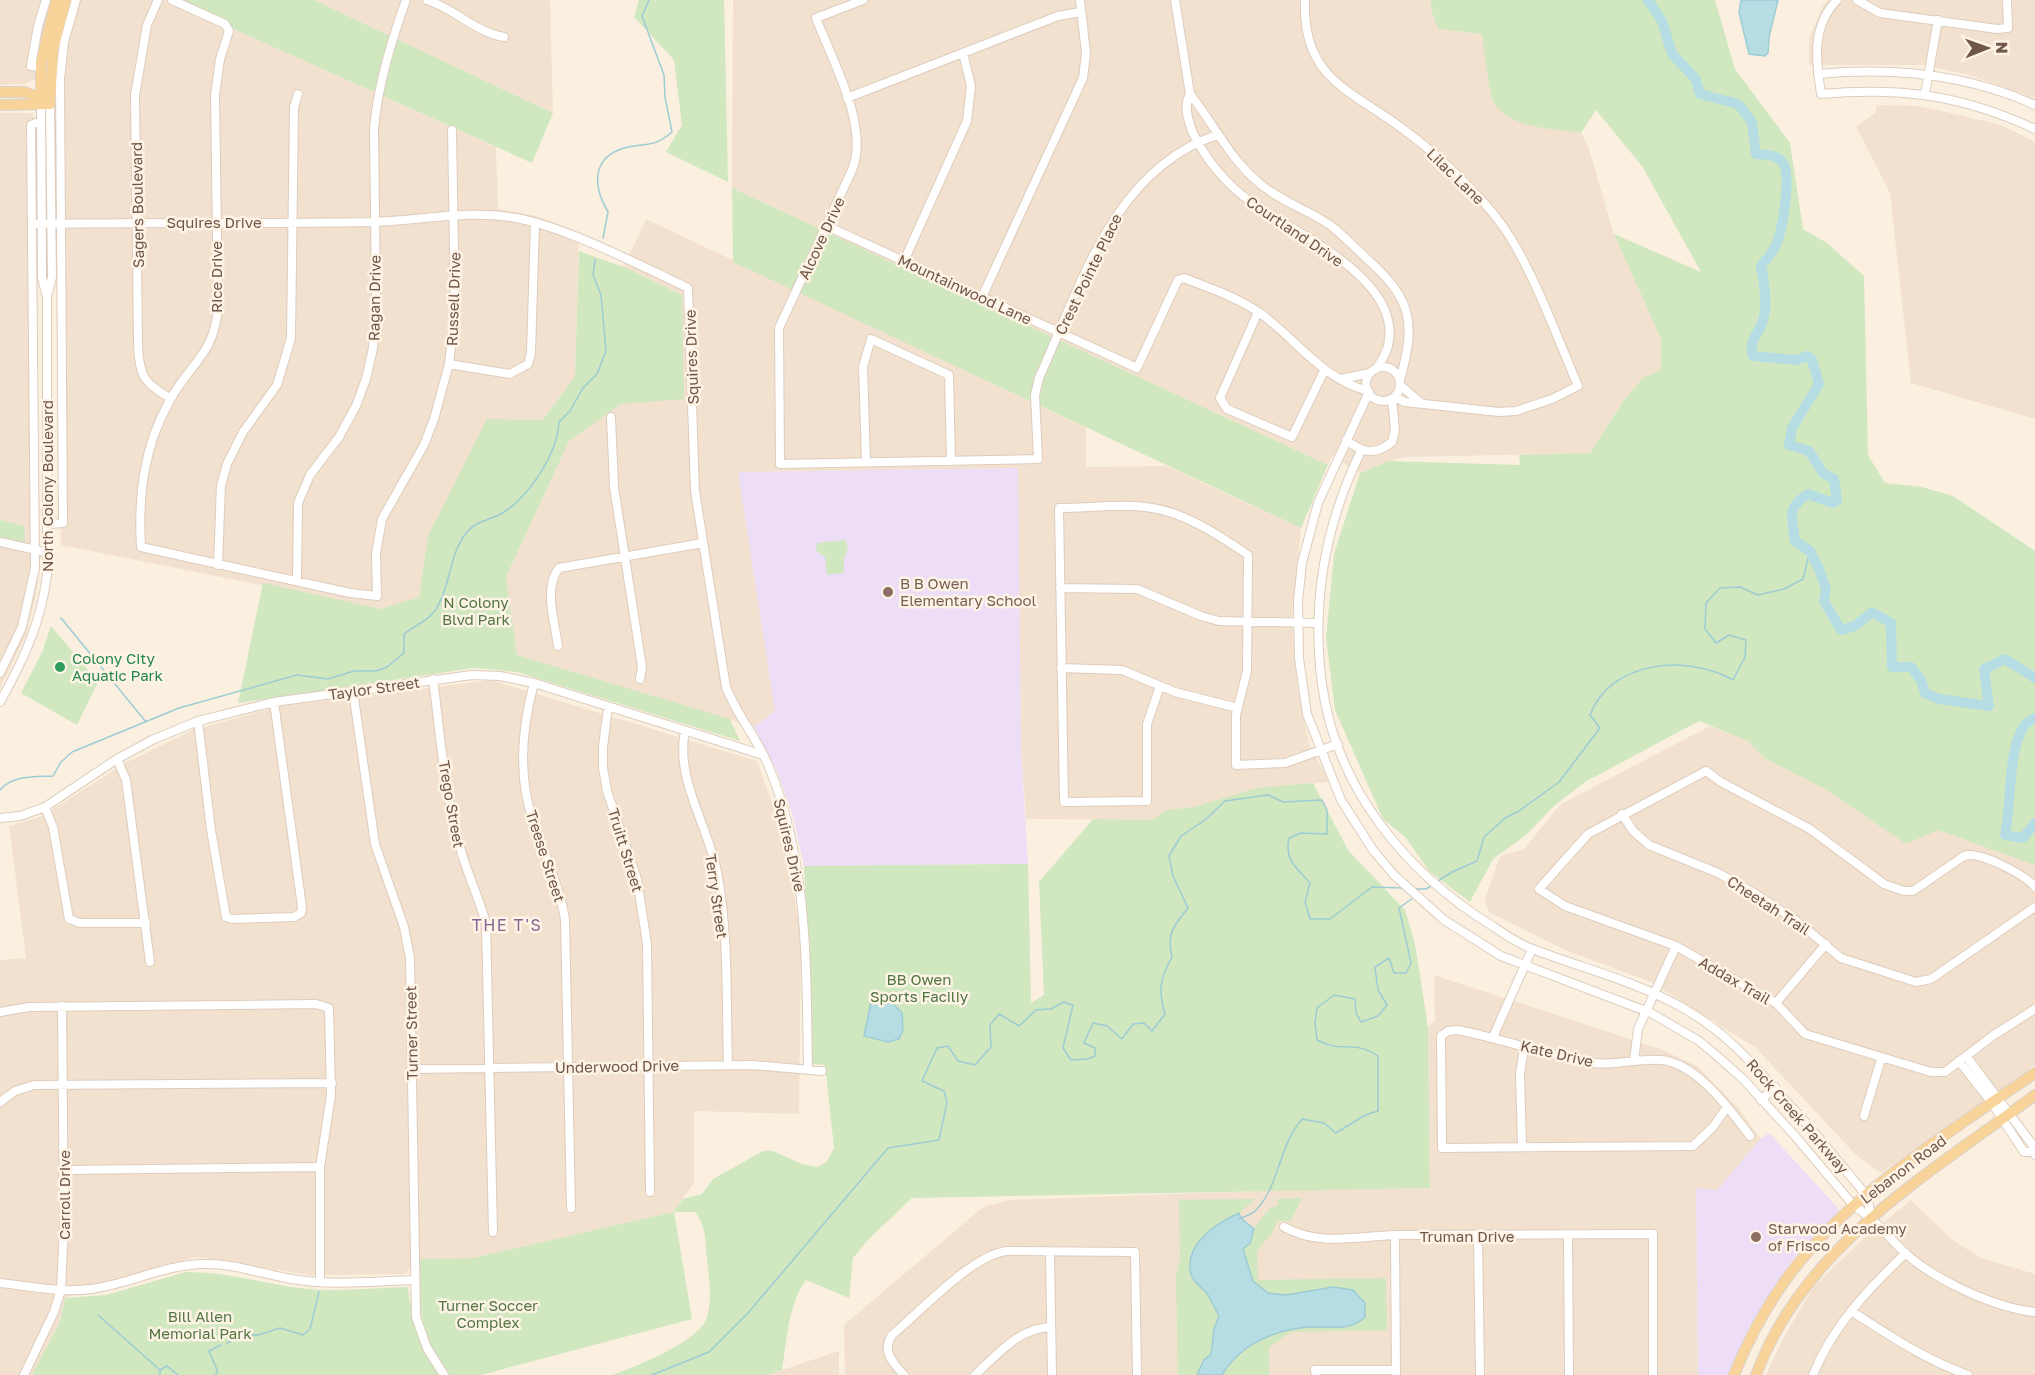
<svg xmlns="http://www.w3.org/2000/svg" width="2035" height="1375" font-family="'Golos Text',sans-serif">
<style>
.residential{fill:#f2e1cf}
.education{fill:#edddf7}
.green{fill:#d0e7c0}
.water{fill:#b6dde3;stroke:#9dccd4;stroke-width:1.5}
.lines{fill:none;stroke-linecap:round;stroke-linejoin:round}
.stream{stroke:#9dccd4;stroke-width:1.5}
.river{stroke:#b6dde3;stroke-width:10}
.minor-casing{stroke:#deccbd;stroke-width:10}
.major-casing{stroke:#dad3d0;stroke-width:12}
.minor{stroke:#fff;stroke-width:8}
.major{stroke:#f8d39a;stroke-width:10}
.education-dot{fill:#8d6e63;stroke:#fef4e6;stroke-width:2}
.leisure-dot{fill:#2e9e5b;stroke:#fef4e6;stroke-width:2}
.labels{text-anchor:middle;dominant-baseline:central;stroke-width:5;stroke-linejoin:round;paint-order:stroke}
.street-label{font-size:15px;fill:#705649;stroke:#fef4e6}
.education-label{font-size:15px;fill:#785e54;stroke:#fef4e6;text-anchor:start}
.park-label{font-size:15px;fill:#527642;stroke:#fef4e6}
.leisure-label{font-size:15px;fill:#27864d;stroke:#fef4e6;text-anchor:start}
.neighbourhood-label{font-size:16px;letter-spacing:1.5px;fill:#836493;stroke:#fef4e6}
</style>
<rect width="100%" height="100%" fill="#fbf0e0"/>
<path class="residential" d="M0 0H50L37 51 35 79 25 84 0 85Z
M70 0H169L496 147 498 209 536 216 579 232 575 376 543 420 428 536 419 597 381 609 61 545 54 54Z
M314 0H550L553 113Z
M733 0H1431V9L1438 29 1482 34 1493 102 1537 127 1581 133 1588 146 1614 234 1661 339V370L1643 378 1623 401 1590 453 1408 457 1389 461 1360 473 1332 456 1328 465 732 188Z
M1828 0H2035V98L1969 75 1925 65H1809V38L1823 6Z
M1877 105 1918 106 1942 111 2001 125 2035 142V419L1911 383 1890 193 1856 126 1875 113Z
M0 113H33L40 561 36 596 26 636 0 688Z
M646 219 1086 428V467L1166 466 1301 528 1292 617 1297 685 1309 743 1329 782 1257 788 1193 807 1167 810 1152 820 1026 819 1021 748 1018 468 738 472 775 711 754 727 517 655 506 577 569 441 621 404 682 295 624 267Z
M491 680 757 761 786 841 801 939 799 1114 694 1111V1183L673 1212 473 1258 419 1259 405 1274 309 1275 196 1257 110 1281 65 1298 60 1322 32 1375H0V960L26 958 9 826 42 816 127 762 193 730 281 706Z
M1710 726 1748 741 1764 758 1825 789 2035 865V1065L1881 1173 1855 1154 1756 1048 1651 982 1565 950 1489 912 1485 900 1500 856 1524 849 1561 804Z
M1434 975 1658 1048 1697 1066 1739 1109 1761 1139 1717 1190 1696 1188 1698 1375H845L844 1325 983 1207 1010 1200 1316 1189 1430 1188 1428 1027 1435 1020Z
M1911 1200 1951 1239 1981 1258 2035 1274V1375H1766L1785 1335 1814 1286 1864 1238Z
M839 1351V1375H767Z"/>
<path class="education" d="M1018 468 1021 748 1028 864 804 866 793 816 777 771 754 727 775 711 738 472Z
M1769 1133 1838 1208 1837 1215 1792 1260 1749 1327 1728 1375H1698L1696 1188 1717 1190 1761 1139Z"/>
<path class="green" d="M169 0H314L553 113 532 163Z
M639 0H724L728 182 666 152 682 125 674 60 634 17Z
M1431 0H1715L1735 69 1790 143 1803 229 1827 243 1864 276 1868 455 1885 483 1922 487 1953 496 2035 551V865L1938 830 1906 844 1825 789 1764 758 1748 741 1699 721 1585 782 1554 806 1526 835 1493 859 1470 902 1430 872 1405 837 1383 819 1335 710 1326 638 1334 554 1360 473 1389 461 1520 465 1519 455 1590 453 1623 401 1643 378 1661 370V339L1614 234 1701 272 1642 166 1596 110 1581 133C1553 129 1512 129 1494 103 1489 95 1484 47 1482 34L1438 29 1431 9Z
M732 188 1328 465 1301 528 733 262Z
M579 251 624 267 682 295 684 399 621 404 569 441 506 577 517 655 730 719 740 741 517 672 474 668 238 703 263 583 381 609 419 597 428 536 487 419 543 420 575 376Z
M0 520 24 526 25 542 0 537Z
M846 540 848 550 844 557V573L827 575 825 557 816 551 817 543Z
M51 626 98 682 77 725 21 693 42 652Z
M1313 783 1348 850 1405 910 1415 944 1428 1027 1430 1188 912 1198 868 1240 853 1258 849 1298 806 1280C788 1304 787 1341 782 1370L767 1375H612C634 1368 698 1341 706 1320 713 1301 709 1279 707 1260 705 1241 707 1227 695 1212H674L692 1319 481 1375H449C418 1335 420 1307 419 1259L473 1258 673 1212 683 1199 702 1194 713 1179 763 1151H773L802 1164 818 1167 827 1161 834 1148 825 1065 811 1064 804 866 1028 864 1031 1003 1044 995 1039 882 1093 819 1152 820 1167 810 1193 807 1257 788Z
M1302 1198 1291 1221H1277L1272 1233 1257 1251 1258 1280 1386 1278 1387 1330 1291 1332 1269 1347V1375H1178L1176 1277 1180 1258 1179 1200 1256 1199 1239 1213 1241 1218 1254 1228 1270 1208 1278 1205 1277 1199Z
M186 1272C223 1272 255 1281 291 1287 329 1293 369 1288 408 1287 412 1320 419 1348 439 1375H32L60 1322 65 1298 106 1295Z"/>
<path class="water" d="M1741 0H1778L1769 37 1768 53 1765 56 1749 54 1739 12Z
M890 1001 902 1013 903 1030 899 1039 888 1042 864 1036 871 1002Z
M1239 1213 1241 1218 1254 1229 1250 1243 1243 1249 1253 1281 1268 1293 1286 1295 1333 1287 1353 1290 1365 1303V1317C1349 1332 1332 1326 1312 1327 1277 1328 1239 1345 1222 1375H1197L1204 1360 1211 1354 1214 1329 1219 1316C1215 1309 1212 1302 1208 1295 1203 1288 1193 1283 1191 1274 1183 1244 1217 1223 1239 1213Z"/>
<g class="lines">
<path class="stream" d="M603 238 608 212C593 187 591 158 624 148 646 142 652 149 672 132L665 97 664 75 642 16 649 0
M61 618 146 722
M0 790C13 775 34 777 53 776L61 762 72 752 179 708 297 675 328 679 354 671H376L387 667 404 653V634C413 627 427 621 434 612 451 589 448 555 467 532 475 522 488 520 499 515 528 499 557 455 559 422L570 411 583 388 597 374 606 351 601 295 593 275 595 260
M1438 881 1452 872 1477 861 1484 837 1505 818 1519 811 1559 782 1600 728 1590 715C1611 660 1687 654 1733 680L1745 657 1746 640 1729 635 1716 643 1705 629 1706 603 1720 588 1740 587 1758 595 1784 589 1803 579 1810 551
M1413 889H1426L1431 886
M1239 1219C1244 1216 1252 1215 1256 1210 1280 1185 1278 1147 1302 1119L1324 1123 1336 1133 1365 1115 1378 1111V1056C1353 1039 1342 1054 1317 1040L1315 1023 1317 1008 1334 995 1355 999 1356 1013 1361 1022 1378 1016 1387 1005 1378 990 1375 967 1389 958 1394 973H1406L1411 963 1399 908 1413 898
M98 1315 160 1370
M227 1343 246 1335H258L280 1328 303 1335 310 1329 319 1292
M160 1375V1370L167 1366 178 1375
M215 1375 218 1372 209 1351 221 1345
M652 1375 709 1352 748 1313 888 1148 939 1140 947 1102 944 1091 922 1081 937 1048 948 1046 958 1061 975 1065 991 1047 990 1025 999 1014 1019 1026 1036 1010 1051 1009 1063 1002 1073 1005 1063 1048 1071 1060 1087 1059 1095 1056V1048L1084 1043 1093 1023 1107 1026 1122 1039 1133 1024 1144 1023 1152 1031 1165 1014C1158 990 1160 978 1172 957 1166 935 1174 925 1188 908L1173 876 1169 856 1181 836 1205 820 1225 801 1268 795 1283 802 1322 800 1327 810V834L1301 833 1289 838C1284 860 1297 868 1310 883L1305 902 1310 919H1330L1372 887 1403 888"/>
<path class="river" d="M1648 0 1662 21 1672 54 1695 78 1700 94 1738 104 1752 122 1756 154C1766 155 1776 154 1783 163 1792 174 1782 234 1775 247 1771 254 1766 260 1761 266 1764 282 1768 305 1763 320 1759 335 1748 339 1753 356L1797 360 1807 356 1812 360 1819 384 1792 428 1789 445 1809 451 1823 473 1834 479 1837 500 1833 503 1808 494C1786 508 1792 517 1795 541L1810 551 1819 569 1826 589 1824 601 1841 630 1855 626 1872 612 1891 623 1892 667H1911L1921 680 1925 693 1939 699 1989 706 1984 669 2005 659 2035 678
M2035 718C2031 720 2026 723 2024 726 2007 753 2012 804 2005 835L2023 838 2035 823"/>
<defs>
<path id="minor" d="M158 0 147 25 135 95 138 343C139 375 143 383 170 398
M172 0 225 24 229 31 220 59 215 95 218 308C214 355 190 363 170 400 144 446 138 494 141 547L350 593 377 596 376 554 382 519 424 445 434 419 449 364 455 313 452 130
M427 0C455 9 475 32 504 37
M863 0 816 18C832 60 870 127 852 170L779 328 780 464 1038 459 1035 395 1039 378C1080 288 1113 169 1217 135
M1175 0 1190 94C1183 106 1188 121 1193 133 1206 160 1227 185 1251 202 1292 232 1398 276 1389 340 1388 351 1382 360 1376 369
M1305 0C1302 79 1351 90 1403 129 1437 154 1477 191 1502 225 1532 267 1557 337 1578 386L1552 399 1516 411 1499 412 1405 402 1394 397
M1837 0C1811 27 1816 61 1821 94 1901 87 1962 95 2035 129
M1857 0 1880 13 1997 29 2008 28 2007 0
M41 67 31 66 38 26 46 0
M1818 74C1893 67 1967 74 2035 105
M1190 94C1214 124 1229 158 1259 183 1280 201 1308 210 1330 225 1342 234 1353 246 1364 256 1411 298 1417 319 1400 380
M1925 94 1938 20
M847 98 1058 16 1081 12
M32 224C145 222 259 224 372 222 421 221 467 209 516 218 569 228 639 265 688 288L695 491 726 687C737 716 758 739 769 767 809 865 806 967 808 1069
M827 226 1137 368 1178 280 1184 278C1209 288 1237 297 1260 313 1297 340 1321 378 1368 391
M904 261 967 121 971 86 963 53
M48 293 52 277 50 104
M982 297 1083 78 1086 53 1080 0
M1258 312 1220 398 1227 409 1292 437 1324 371
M449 364 510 374 528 364 531 353 535 223
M1366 384a17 17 0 1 1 34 0a17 17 0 1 1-34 0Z
M1341 379 1370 373
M1400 385 1420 402
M1369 392 1318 503 1302 563 1298 601 1299 658 1307 714 1341 800 1373 850 1394 875 1444 920 1501 956 1651 1013 1699 1041 1716 1055 1744 1080 1795 1136 1854 1206C1875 1219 1887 1236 1905 1253 1935 1280 1995 1308 2035 1312
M611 417 614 487 642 667 640 679
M1346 440C1363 453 1374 456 1392 442L1395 430 1392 399
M1361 451C1325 525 1311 602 1322 684 1336 789 1407 874 1494 927 1506 935 1517 943 1530 948 1581 968 1633 980 1681 1007 1731 1034 1759 1072 1796 1112 1814 1131 1830 1152 1847 1172 1853 1180 1862 1188 1866 1197 1869 1203 1870 1211 1871 1217
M866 462 863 367 871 339 949 375 951 461
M48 524 63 523 60 79 64 42 76 0
M0 542 49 553
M218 565 221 485 227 464 243 432 277 385 291 338 294 107 298 94
M297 580 298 503 310 475 339 437 356 406 366 379 373 348 376 300 374 129C378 84 391 43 406 0
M1060 588 1137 589 1201 616 1219 621 1317 623
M558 646C555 622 543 588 559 568L703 543
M1061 668 1122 670 1175 692 1238 708
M0 673 22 627 35 568 31 125 41 121
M433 679C440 733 444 788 458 840 465 869 478 895 486 923L493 1232
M534 683C522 727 518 777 533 821 544 854 559 884 565 919L571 1208
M1160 686 1147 724V801L1064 802 1059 508C1089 508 1123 503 1152 508 1186 513 1220 536 1248 555L1247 671 1236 715V765L1285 763 1338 744
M353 691 375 844 404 927 410 958 416 1317 427 1348 444 1375
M0 702C23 661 41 623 47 575V297L42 278 41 104
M608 707 603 747V768L607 791 637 879 647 944 650 1192
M198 721 211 830 226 917 232 919 294 917 301 913 302 907 274 702
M685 731C675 780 708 825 717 872 729 935 726 1001 728 1065
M117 759 126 780 150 962
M45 807 53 827 69 919 80 923H146
M1622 814 1633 831 1649 845 1718 873 1754 893 1798 922 1841 958 1916 982 1931 979 2035 907
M0 818 20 816 45 807 117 759 152 740 198 721 274 702 472 675 500 676 534 683 763 755
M2035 887C2025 875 1979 850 1964 856L1913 891H1904L1884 884 1810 829 1721 782 1706 771 1588 834 1539 889 1565 906 1676 946 1776 1003 1805 1034 1931 1072H1945L1994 1035 2035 1009
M1776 1003 1826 944
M0 1012 29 1007 316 1004 329 1008 331 1095 320 1167V1282
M1493 1037 1532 949
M1966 1056 2032 1144 2035 1155
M1634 1061 1638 1029 1676 946
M1959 1061 1992 1103 2024 1152H2033
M411 1069 752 1065 822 1071
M1761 1100 1775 1087
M0 1102 15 1091 34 1085 332 1083
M1727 1107 1713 1127 1693 1146 1442 1148 1441 1036 1448 1031 1458 1030C1502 1039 1544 1054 1588 1062 1611 1067 1637 1058 1661 1060 1697 1063 1730 1110 1750 1136
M1864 1116 1881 1059
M1522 1146 1520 1074 1524 1047
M64 1170 320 1167
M1284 1227C1321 1247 1355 1236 1396 1235 1482 1234 1568 1234 1653 1234V1375
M1568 1234 1569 1375
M1395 1235 1396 1375
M1478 1236 1480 1375
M1050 1252 1052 1375
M0 1283C30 1286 61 1293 91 1289 129 1284 164 1265 202 1264 234 1263 261 1274 292 1279 332 1286 375 1281 415 1280
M1851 1311C1889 1335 1925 1360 1968 1375
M24 1375 54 1312 61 1290 64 1226 62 1006
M904 1375C893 1363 881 1351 892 1335 920 1312 973 1254 1007 1251L1135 1252 1137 1375
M975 1375C998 1354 1019 1328 1051 1327
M1316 1375 1315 1370H1396
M1813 1375C1832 1327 1869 1288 1906 1253"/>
<path id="major" d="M0 92H25L45 100
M41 104V63L56 0
M50 104 53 49 66 0
M0 105 47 104
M1734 1375C1751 1333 1776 1289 1806 1254 1864 1185 1961 1124 2035 1073
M1756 1375C1804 1245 1929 1174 2035 1095"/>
</defs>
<use href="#minor" class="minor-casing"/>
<use href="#major" class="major-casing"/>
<use href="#minor" class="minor"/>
<use href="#major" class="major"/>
</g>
<g class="education-dot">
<circle cx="888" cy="592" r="6"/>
<circle cx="1756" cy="1237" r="6"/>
</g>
<circle class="leisure-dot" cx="60" cy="667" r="6"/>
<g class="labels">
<g class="street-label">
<text transform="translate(1456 176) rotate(44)">Lilac Lane</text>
<text transform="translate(137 205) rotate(-91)">Sagers Boulevard</text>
<text x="214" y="222">Squires Drive</text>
<text transform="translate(1295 231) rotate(34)">Courtland Drive</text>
<text transform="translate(821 238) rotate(-65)">Alcove Drive</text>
<text transform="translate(1088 274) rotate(-64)">Crest Pointe Place</text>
<text transform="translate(216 277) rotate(-90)">Rice Drive</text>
<text transform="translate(965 289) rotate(25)">Mountainwood Lane</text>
<text transform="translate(374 298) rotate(-89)">Ragan Drive</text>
<text transform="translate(453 299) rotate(-88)">Russell Drive</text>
<text transform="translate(691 357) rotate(-92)">Squires Drive</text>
<text transform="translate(47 486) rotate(-90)">North Colony Boulevard</text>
<text transform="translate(374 688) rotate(-8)">Taylor Street</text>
<text transform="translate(452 804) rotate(80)">Trego Street</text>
<text transform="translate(790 845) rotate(77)">Squires Drive</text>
<text transform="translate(626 850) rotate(73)">Truitt Street</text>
<text transform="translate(546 856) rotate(72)">Treese Street</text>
<text transform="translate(717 896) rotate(82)">Terry Street</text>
<text transform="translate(1769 905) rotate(33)">Cheetah Trail</text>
<text transform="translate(1735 980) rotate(30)">Addax Trail</text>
<text transform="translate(411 1033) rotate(-91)">Turner Street</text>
<text transform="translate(1557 1053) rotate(13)">Kate Drive</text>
<text transform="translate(617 1066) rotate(-1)">Underwood Drive</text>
<text transform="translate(1798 1116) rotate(49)">Rock Creek Parkway</text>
<text transform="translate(1903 1169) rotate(-37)">Lebanon Road</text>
<text transform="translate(64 1195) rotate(-90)">Carroll Drive</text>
<text x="1467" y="1236">Truman Drive</text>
</g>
<g class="education-label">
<text x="900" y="583">B B Owen<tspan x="900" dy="17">Elementary School</tspan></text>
<text x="1768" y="1228">Starwood Academy<tspan x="1768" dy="17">of Frisco</tspan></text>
</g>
<g class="park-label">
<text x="476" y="602">N Colony<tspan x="476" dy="17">Blvd Park</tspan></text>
<text x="919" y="979">BB Owen<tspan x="919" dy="17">Sports Faciliy</tspan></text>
<text x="488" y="1305">Turner Soccer<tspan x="488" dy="17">Complex</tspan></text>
<text x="200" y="1316">Bill Allen<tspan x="200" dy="17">Memorial Park</tspan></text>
</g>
<g class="leisure-label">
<text x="72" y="658">Colony City<tspan x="72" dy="17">Aquatic Park</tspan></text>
</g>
<g class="neighbourhood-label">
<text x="507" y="925">THE T'S</text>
</g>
</g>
<g transform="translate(1987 48) rotate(89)" stroke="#fef4e6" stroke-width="4.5" paint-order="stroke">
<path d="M0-4.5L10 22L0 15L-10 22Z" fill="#705649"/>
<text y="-9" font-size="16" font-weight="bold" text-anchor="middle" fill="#705649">N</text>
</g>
</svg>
